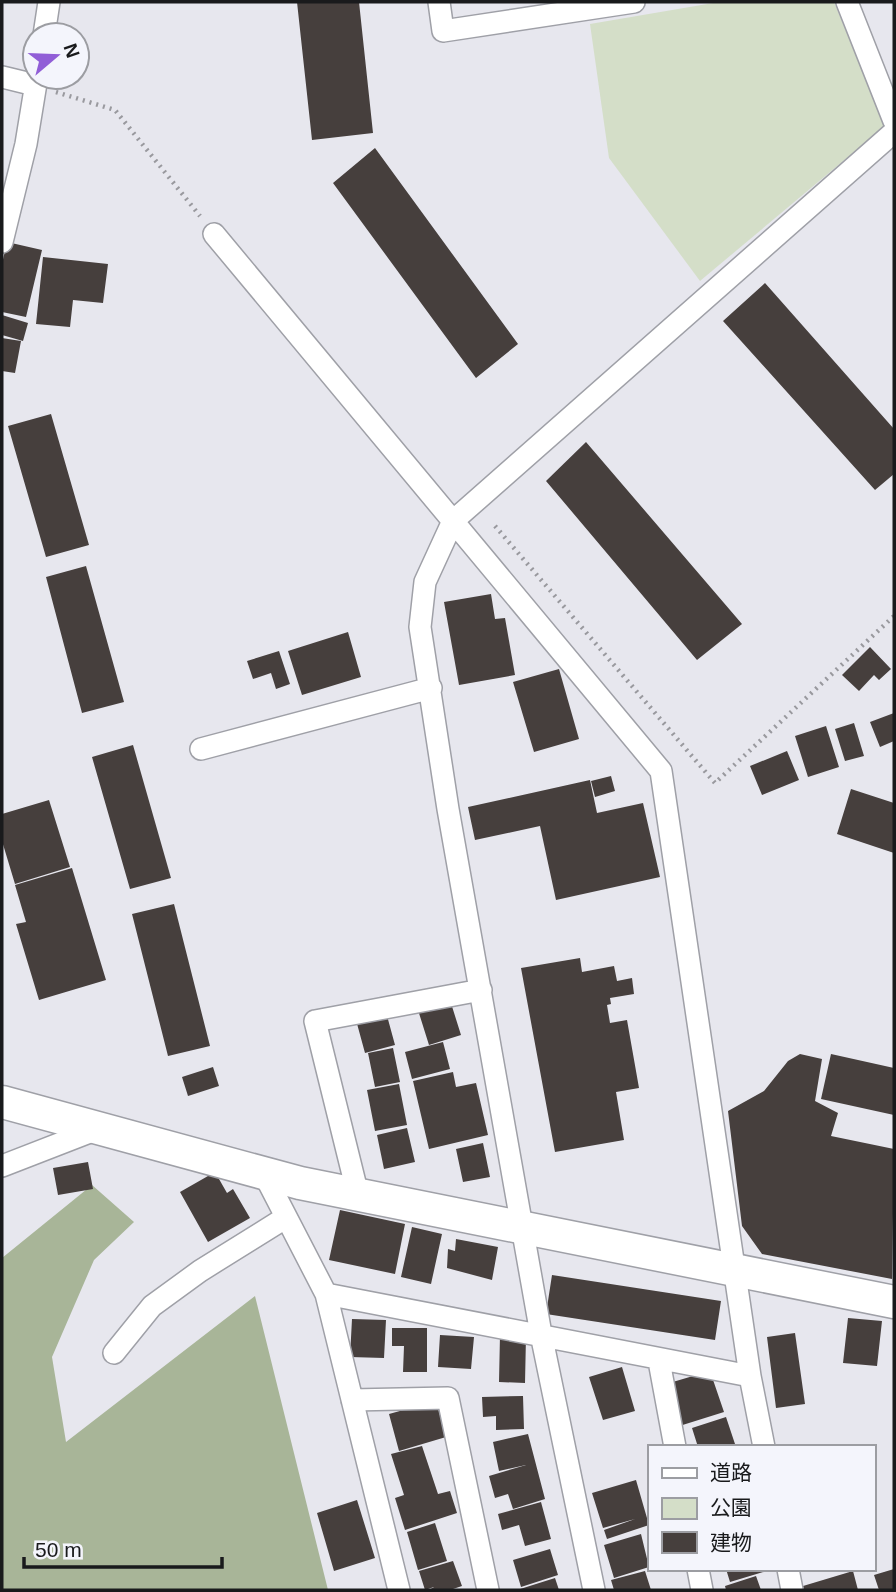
<svg xmlns="http://www.w3.org/2000/svg" width="896" height="1592" font-family="Arial,'Noto Sans JP',sans-serif">
<style>
.green{fill:#d4dec8}
.forest{fill:#a8b598}
.building{fill:#463f3d}
.lines{fill:none;stroke-linecap:round;stroke-linejoin:round}
.street-casing{stroke:#9fa0a7;stroke-width:24}
.secondary-casing{stroke:#9fa0a7;stroke-width:35}
.path{stroke:#99999e;stroke-width:4.5;stroke-dasharray:2 5;stroke-linecap:butt}
.street{stroke:#fff;stroke-width:21}
.secondary{stroke:#fff;stroke-width:32}
</style>
<rect width="100%" height="100%" fill="#e7e7ee"/>
<path class="green" d="M719 2H834L885 126 700 281 609 158 590 24Z"/>
<path class="forest" d="M92 1185 134 1222 94 1260 52 1357 66 1442 255 1296 328 1590H2V1258Z"/>
<path class="building" d="M297 2H359L373 133 312 140Z
M375 148 518 344 476 378 333 183Z
M7 242 42 250 26 317 2 312V264Z
M43 257 108 264 103 303 73 300 70 327 36 324Z
M765 283 894 429V474L875 490 723 321Z
M2 315 28 323 23 341 2 335Z
M2 338 21 341 15 373 2 371Z
M51 414 89 545 46 557 8 426Z
M586 442 742 624 697 660 546 481Z
M86 566 124 702 82 713 46 577Z
M491 594 495 619 505 618 515 675 459 685 444 602Z
M348 632 361 677 302 695 288 651Z
M870 647 891 669 879 680 874 675 859 691 842 675Z
M279 651 290 684 276 689 271 673 253 679 247 661Z
M559 669 579 739 534 752 513 682Z
M894 713V741L880 747 870 722Z
M854 723 864 756 845 761 835 729Z
M826 726 839 767 808 777 795 736Z
M133 745 171 878 130 889 92 757Z
M787 751 799 780 762 795 750 766Z
M611 776 615 791 595 797 591 781Z
M590 780 597 813 643 803 660 877 556 900 540 826 475 840 468 807Z
M851 789 894 803V853L837 834Z
M49 800 70 867 15 884 2 841V814Z
M72 868 106 980 39 1000 16 924 26 922 15 885Z
M174 904 210 1046 168 1056 132 914Z
M580 958 582 972 614 966 617 981 632 978 634 994 610 998 611 1004 607 1005 610 1023 627 1020 639 1088 616 1092 624 1140 555 1152 521 968Z
M450 1000 461 1035 429 1045 418 1010Z
M386 1012 395 1045 365 1053 356 1020Z
M443 1042 450 1069 412 1079 405 1052Z
M393 1048 400 1082 375 1087 368 1053Z
M800 1054 822 1059 815 1101 838 1113 831 1136 894 1149 892 1279 762 1254 742 1226 728 1111 764 1091 788 1061Z
M831 1054 894 1068V1115L821 1099Z
M213 1067 219 1086 188 1096 182 1077Z
M453 1072 456 1087 476 1083 488 1135 429 1149 413 1081Z
M399 1084 407 1125 375 1131 367 1090Z
M407 1128 415 1162 384 1169 377 1135Z
M483 1143 490 1177 463 1182 456 1149Z
M88 1162 93 1189 58 1195 53 1168Z
M215 1172 227 1193 233 1189 250 1218 208 1242 180 1192Z
M340 1210 405 1224 395 1274 329 1260Z
M412 1227 442 1234 431 1284 401 1277Z
M456 1239 498 1247 492 1280 447 1268 448 1249 455 1251Z
M552 1275 721 1301 715 1340 546 1314Z
M848 1318 882 1321 877 1366 843 1363Z
M352 1319 386 1320 384 1358 350 1357Z
M392 1328H427V1372H403L404 1346H392Z
M795 1333 805 1404 776 1408 767 1337Z
M440 1335 474 1337 471 1369 438 1367Z
M500 1335 526 1336 525 1383 499 1382Z
M622 1367 635 1411 603 1420 589 1377Z
M710 1371 724 1412 673 1428 666 1384Z
M523 1396 524 1429 496 1430V1416L483 1417 482 1397Z
M436 1401 446 1437 399 1451 389 1414Z
M726 1417 736 1447H698L692 1428Z
M528 1434 545 1499 513 1509 508 1494 495 1498 489 1476 526 1465 499 1471 493 1442Z
M422 1446 438 1494 450 1491 457 1513 405 1530 395 1498 404 1495 391 1454Z
M636 1480 649 1525 607 1539 604 1530 635 1519 603 1528 592 1493Z
M357 1500 375 1558 334 1571 317 1513Z
M541 1502 551 1539 525 1546 519 1525 502 1530 498 1514Z
M435 1523 447 1561 418 1570 407 1532Z
M641 1534 649 1567 614 1578 604 1545Z
M550 1549 558 1575 521 1587 513 1560Z
M453 1561 462 1586 450 1590H429L434 1587 425 1590 419 1571Z
M726 1569H770V1570L730 1582Z
M894 1569V1590H879L874 1575Z
M645 1571 651 1590H614L611 1580Z
M853 1571 858 1590H804L803 1586Z
M756 1576 761 1590H726L725 1586Z
M555 1578 559 1590H517Z"/>
<g class="lines">
<defs>
<path id="street" d="M439 2 443 31 634 2
M847 2 894 121
M44 35 49 2
M2 77 35 85
M214 234 661 771 750 1376 326 1294
M2 242 26 144 37 77
M201 749 431 688
M2 1166 100 1128
M264 1174 326 1294 399 1590
M358 1195 315 1021 481 990
M114 1353 152 1306 200 1271 285 1218
M659 1361 675 1447
M750 1376 764 1447
M352 1400 448 1398 488 1590
M698 1569 702 1590
M788 1569 792 1590
M594 1590 541 1334 448 809 420 627 425 582 453 521 894 132"/>
<path id="secondary" d="M2 1102 300 1183 894 1302"/>
</defs>
<use href="#street" class="street-casing"/>
<use href="#secondary" class="secondary-casing"/>
<path class="path" d="M56 92 115 110 200 216
M495 526 715 783 894 616"/>
<use href="#street" class="street"/>
<use href="#secondary" class="secondary"/>
</g>
<rect width="896" height="1592" fill="none" stroke="#191a1c" stroke-width="7"/>
<rect x="648" y="1445" width="228" height="126" fill="#f4f5fc" stroke="#9c9da2" stroke-width="2"/>
<rect x="662" y="1468" width="35" height="10" fill="#ffffff" stroke="#9c9da2" stroke-width="2"/>
<text x="710" y="1480" font-size="21" fill="#191a1c">道路</text>
<rect x="662" y="1498" width="35" height="21" fill="#d4dec8" stroke="#9c9da2" stroke-width="2"/>
<text x="710" y="1515" font-size="21" fill="#191a1c">公園</text>
<rect x="662" y="1532" width="35" height="21" fill="#463f3d" stroke="#9c9da2" stroke-width="2"/>
<text x="710" y="1550" font-size="21" fill="#191a1c">建物</text>
<g transform="translate(56 56) rotate(71)"><circle r="33" fill="#f4f5fc" stroke="#9c9da2" stroke-width="2"/>
<path d="M0-5L12 26L0 18L-12 26Z" fill="#915ed7"/>
<text y="-10" font-size="19" font-weight="bold" text-anchor="middle" fill="#191a1c">N</text>
</g>
<path d="M24 1557v10h198v-10" fill="none" stroke="#191a1c" stroke-width="3.5"/>
<text x="35" y="1557" font-size="21" fill="#191a1c" stroke="#f4f5fc" stroke-width="5" paint-order="stroke">50 m</text>
</svg>
